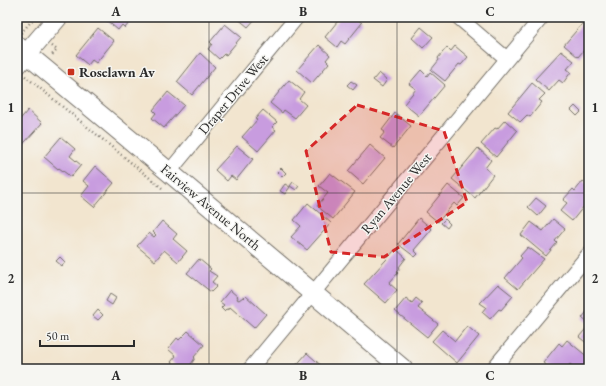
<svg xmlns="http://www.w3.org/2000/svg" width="606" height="386" font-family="'EB Garamond',serif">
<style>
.building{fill:#c89cdf}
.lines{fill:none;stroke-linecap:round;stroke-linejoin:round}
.street-casing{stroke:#716c64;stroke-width:16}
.secondary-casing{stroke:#716c64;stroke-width:21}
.path{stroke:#716c64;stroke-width:2.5;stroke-dasharray:1 3;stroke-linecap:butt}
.street{stroke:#fff;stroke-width:14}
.secondary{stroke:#fff;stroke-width:19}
.marked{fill:#d62828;fill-opacity:0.2;stroke:#d62828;stroke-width:3;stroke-dasharray:8 5;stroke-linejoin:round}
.grid{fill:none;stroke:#2b2b2b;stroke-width:1;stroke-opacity:0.55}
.poi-dot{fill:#c8321e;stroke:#f6f6f2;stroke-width:1.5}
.labels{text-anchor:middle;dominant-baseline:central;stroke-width:3;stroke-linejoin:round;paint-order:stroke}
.poi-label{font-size:14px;font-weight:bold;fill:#2b2b2b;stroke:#f6f6f2;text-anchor:start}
.street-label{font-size:14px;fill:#2b2b2b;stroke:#f6f6f2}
.neatline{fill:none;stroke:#2b2b2b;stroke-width:1.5}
.grid-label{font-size:13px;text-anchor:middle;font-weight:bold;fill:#2b2b2b}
</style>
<rect width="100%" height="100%" fill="#f6f6f2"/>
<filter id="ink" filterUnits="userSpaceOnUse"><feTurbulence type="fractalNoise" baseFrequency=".025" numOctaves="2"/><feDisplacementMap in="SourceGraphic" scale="8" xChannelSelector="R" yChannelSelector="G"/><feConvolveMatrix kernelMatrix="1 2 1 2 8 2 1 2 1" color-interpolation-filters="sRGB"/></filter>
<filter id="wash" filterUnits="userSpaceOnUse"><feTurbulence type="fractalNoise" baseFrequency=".012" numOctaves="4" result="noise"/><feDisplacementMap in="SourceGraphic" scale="16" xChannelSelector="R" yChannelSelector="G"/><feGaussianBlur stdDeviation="0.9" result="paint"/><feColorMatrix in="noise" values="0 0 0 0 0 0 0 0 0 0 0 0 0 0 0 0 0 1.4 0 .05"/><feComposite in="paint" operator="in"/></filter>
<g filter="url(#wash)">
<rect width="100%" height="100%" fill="#f2e5cf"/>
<g id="blocks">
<path class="building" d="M107 17H134L125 28 122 25 118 30 105 19Z
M236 17H257L248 27Z
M341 17H355L362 23 345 44 341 41 337 47 325 37Z
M588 17H589V44L578 57 564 45Z
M225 24 241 37 226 55 224 54 219 59 208 49 212 44 210 42Z
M421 27 433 37 423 48 412 38Z
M98 28 114 41 96 63 92 60 88 65 76 55Z
M319 45 330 55 326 60 329 63 312 83 297 70Z
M455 46 468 57 461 65 459 64 445 81 431 70 439 60 438 58 447 47 451 51Z
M561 51 574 61 567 69 571 72 563 83 559 80 549 91 535 79Z
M200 53 215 67 192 95 177 82Z
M421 70 427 76 430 72 445 85 419 116 404 104 416 89 409 84Z
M379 73 387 80 382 87 373 80Z
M289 80 304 92 299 99 306 105 295 118 284 110 282 113 270 103Z
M351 81 357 85 353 90 347 85Z
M532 83 545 94 539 100 542 102 530 117 527 115 520 122 508 112Z
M168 92 184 105 164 128 152 118 156 113 153 110Z
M575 106 581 112 577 116 571 110Z
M28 110 42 123 17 151V123Z
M263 110 277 122 272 127 276 130 258 151 242 137 257 120 255 119Z
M395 113 411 126 393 148 380 138 385 132 382 130Z
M505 120 517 131 496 157 481 144 495 128 497 129Z
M61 137 75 149 70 156 81 165 71 177 59 168 58 169 44 157Z
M370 145 385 158 363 184 348 171Z
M237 146 253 159 236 180 231 176 227 181 215 170Z
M478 148 491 160 485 168 493 175 475 198 452 179Z
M95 166 114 183 94 207 81 196 89 186 83 181Z
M281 168 286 173 282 177 277 172Z
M330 173 355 192 333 219 317 206 328 193 319 186Z
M583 181 589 186V204L586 207 584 206 572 221 560 211 567 203 563 200 573 189 575 191Z
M293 182 299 186 296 190 290 186Z
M285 184 290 187 285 194 280 191Z
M448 185 464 198 457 206 454 203 438 222 426 212Z
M536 198 546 206 538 216 528 207Z
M308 203 331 223 307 250 291 237 301 226 294 220Z
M419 218 432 229 414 250 418 254 415 257 398 244Z
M445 219 450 224 447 228 441 223Z
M553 219 565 229 555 241 557 243 546 256 521 235 531 222 543 231Z
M162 221 177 234 173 239 187 251 178 262 164 250 155 261 137 246 149 233 154 237 156 235 153 232Z
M528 247 544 259 518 289 505 278 522 258 520 256Z
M396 249 406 258 399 267 400 268 397 272 398 273 389 283 397 290 386 303 364 284Z
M60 257 65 262 62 266 56 261Z
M199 259 211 269 209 271 217 276 212 282 217 286 211 292 187 273Z
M498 284 513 296 501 310 499 309 490 319 482 312 486 307 480 303Z
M230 290 238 297 237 299 239 300 243 297 244 298 246 296 266 314 254 328 230 307 228 310 226 309 224 311 221 308 224 305 220 302Z
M110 294 116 298 112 305 106 301Z
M406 298 412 303 416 298 422 303 418 308 438 324 427 337 395 311Z
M589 309V324L582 318Z
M98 310 103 315 98 320 93 316Z
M589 325V345L579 337Z
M467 326 479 336 457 363 432 341 442 330 455 341Z
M188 331 204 345 194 357 195 358 188 369H179L171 362 176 356 168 349 177 338 179 340Z
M567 340 589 358V364L585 369H576L570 364 566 369H551L543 363 559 343 562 346Z
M307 353 325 369H295L294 368Z"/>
</g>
</g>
<g filter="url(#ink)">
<use href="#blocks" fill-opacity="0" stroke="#716c64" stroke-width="1"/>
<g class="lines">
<defs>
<path id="street" d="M458 17 507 59
M169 172 297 17
M250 369 542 17
M493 369 589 254"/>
<path id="secondary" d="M17 46 169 172 403 369
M17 65 58 17"/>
</defs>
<use href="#street" class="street-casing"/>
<use href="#secondary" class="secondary-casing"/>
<path class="path" d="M21 33 35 17
M52 46 57 50 52 55
M25 76 162 188"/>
<use href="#street" class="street"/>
<use href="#secondary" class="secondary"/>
</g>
</g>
<path class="marked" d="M357 105 444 131 467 202 384 257 331 252 306 151Z"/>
<path class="grid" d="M209 17V369M397 17V369M17 193H589"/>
<rect class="poi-dot" x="67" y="68" width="8" height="8" rx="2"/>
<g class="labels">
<g class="poi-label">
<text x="79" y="72">Roselawn Av</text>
</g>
<g class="street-label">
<text transform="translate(233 94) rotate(-50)">Draper Drive West</text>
<text transform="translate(396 193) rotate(-50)">Ryan Avenue West</text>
<text transform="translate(211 207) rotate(40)">Fairview Avenue North</text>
</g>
</g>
<rect width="606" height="386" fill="none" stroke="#f6f6f2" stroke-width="44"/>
<path d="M40 340v6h94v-6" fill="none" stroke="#2b2b2b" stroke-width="2"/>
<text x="46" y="340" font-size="12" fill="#2b2b2b" stroke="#f6f6f2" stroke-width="3" paint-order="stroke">50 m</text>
<rect x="22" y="22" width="562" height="342" class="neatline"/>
<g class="grid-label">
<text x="116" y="16">A</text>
<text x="303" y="16">B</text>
<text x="490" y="16">C</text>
<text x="11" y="112">1</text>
<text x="595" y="112">1</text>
<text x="11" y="283">2</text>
<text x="595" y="283">2</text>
<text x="116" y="380">A</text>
<text x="303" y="380">B</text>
<text x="490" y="380">C</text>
</g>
</svg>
